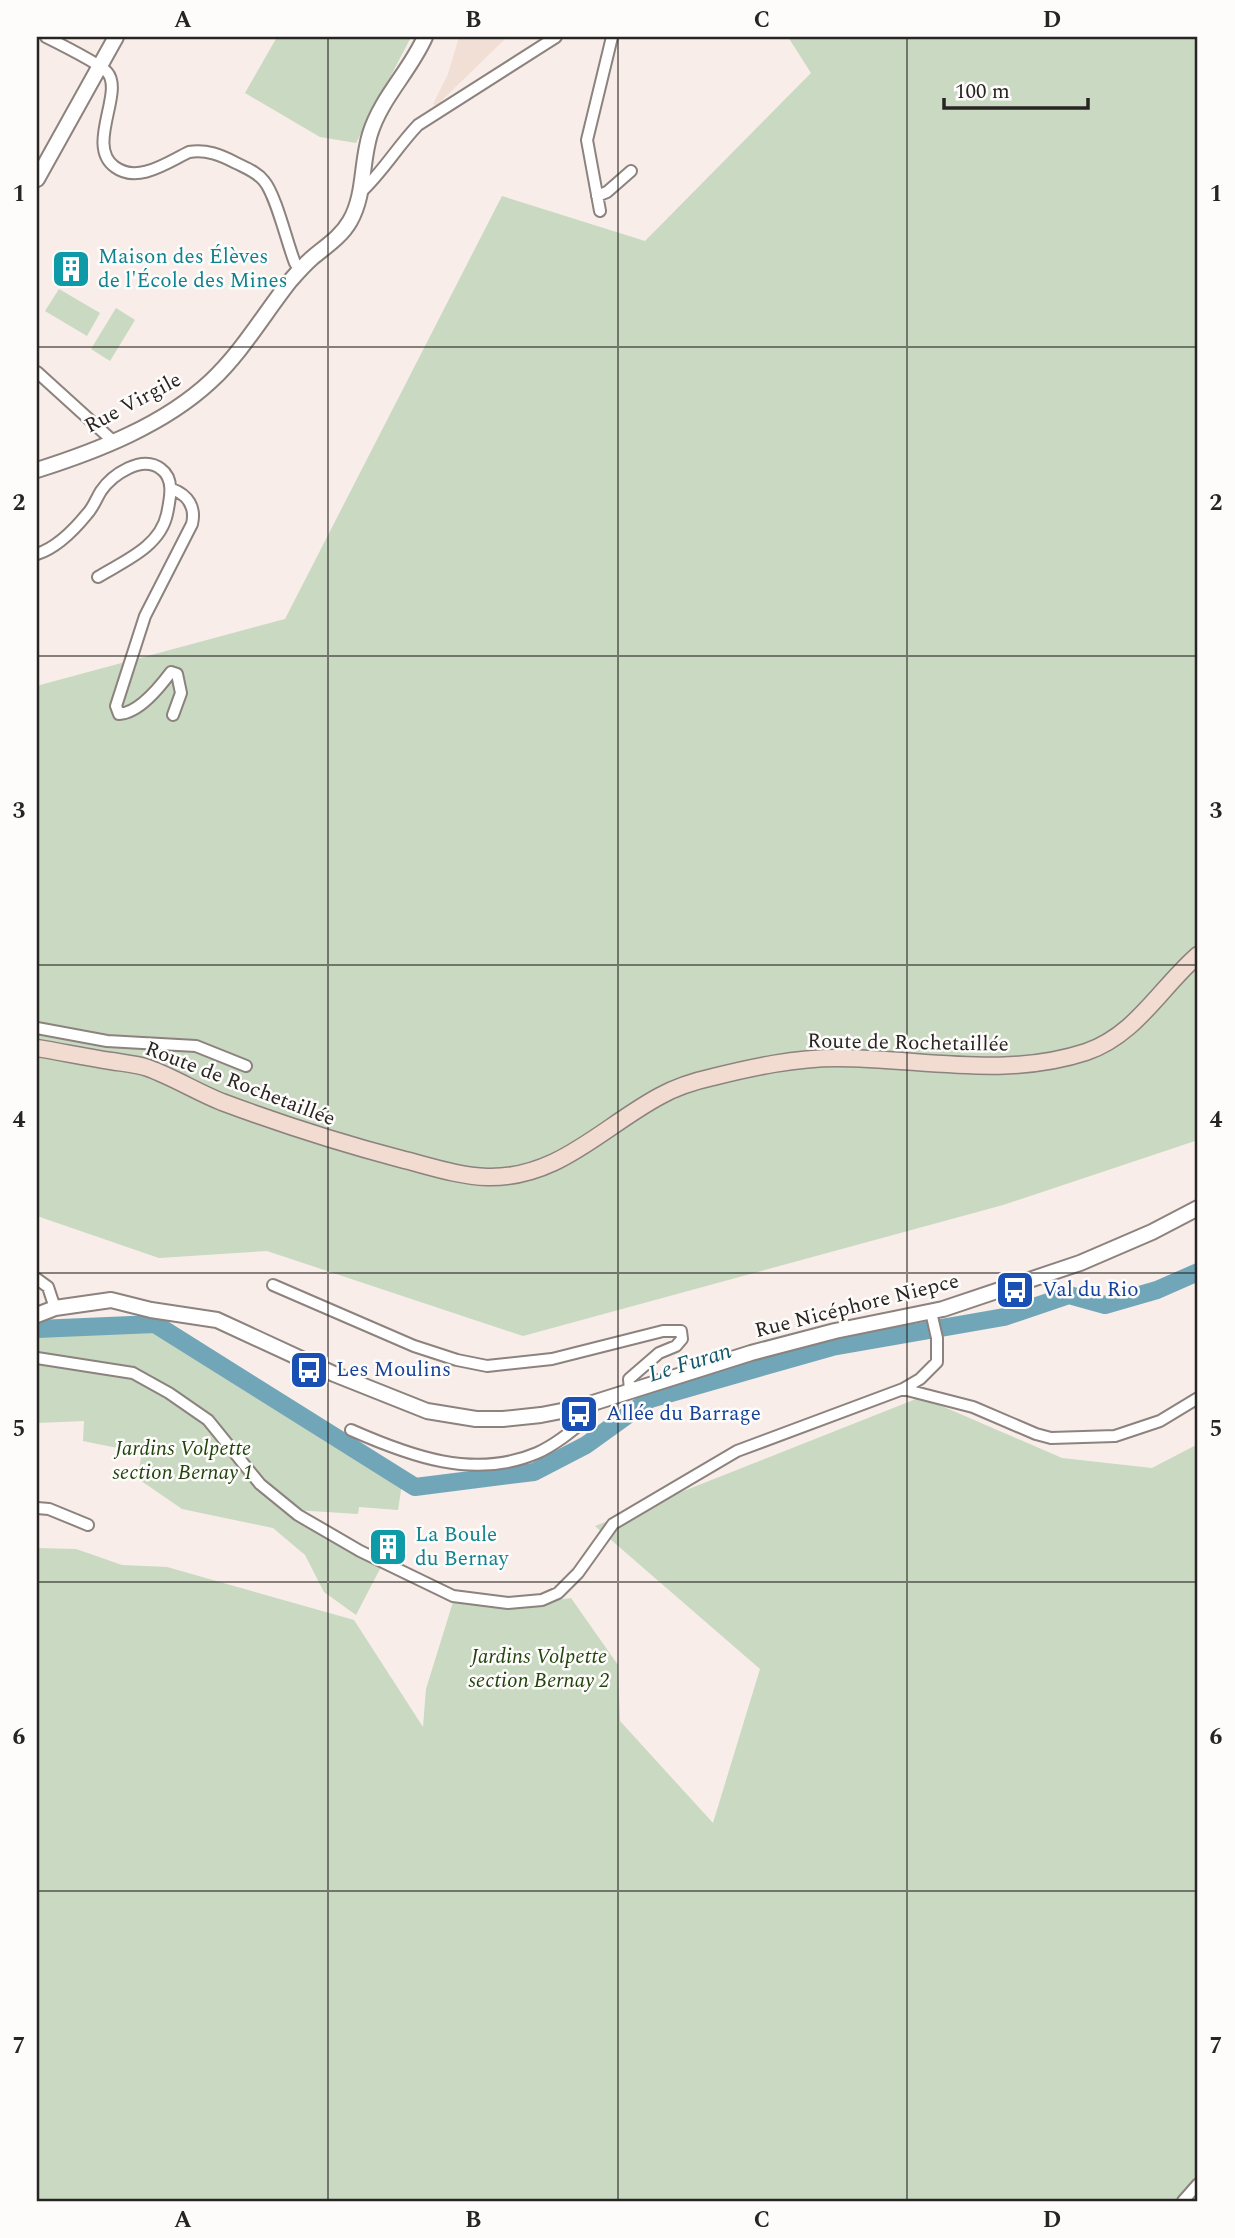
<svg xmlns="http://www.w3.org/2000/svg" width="1235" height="2238" font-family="Spectral,serif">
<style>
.built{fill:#f1dfd6}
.green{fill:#c9d9c2}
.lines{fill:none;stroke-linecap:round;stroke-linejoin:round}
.river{stroke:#71a6b8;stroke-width:18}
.minor-casing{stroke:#8c827e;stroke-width:14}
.tertiary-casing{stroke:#8c827e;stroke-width:18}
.secondary-casing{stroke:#8c827e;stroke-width:19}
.minor{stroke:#fff;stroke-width:10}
.tertiary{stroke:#fff;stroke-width:14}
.secondary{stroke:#f2dcd2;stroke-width:16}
.grid{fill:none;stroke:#282422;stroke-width:2;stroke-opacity:0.55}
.labels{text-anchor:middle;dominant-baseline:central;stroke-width:5;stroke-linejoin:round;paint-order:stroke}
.culture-label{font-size:21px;fill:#0d838f;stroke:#fefcfb;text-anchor:start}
.street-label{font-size:21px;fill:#282422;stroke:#fefcfb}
.transit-label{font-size:21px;fill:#164399;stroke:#fefcfb;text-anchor:start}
.park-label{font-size:21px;font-style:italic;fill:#20430c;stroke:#fefcfb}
.water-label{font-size:23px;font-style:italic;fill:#0f576a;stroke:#fefcfb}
.neatline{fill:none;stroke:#282422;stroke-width:2.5}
.grid-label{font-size:23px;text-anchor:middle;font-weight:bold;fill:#282422}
</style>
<rect width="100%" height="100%" fill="#f8ede8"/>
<path class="built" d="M459 37H507L436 106 433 104 448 74Z"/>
<path class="green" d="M277 37H411L356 143 320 137 245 93Z
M788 37H1198V1140L1003 1205 523 1336 267 1251 159 1258 37 1216V688L40 685 285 619 502 196 645 241 811 73Z
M59 289 100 313 87 336 45 311Z
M116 308 135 320 110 361 91 349Z
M121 1329 129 1331 158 1330 328 1443 365 1459 402 1484 398 1510 359 1507 358 1514 295 1510 268 1489 205 1413 131 1370 37 1352V1334Z
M37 1361 128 1378 165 1395 207 1425 268 1496 324 1536 382 1565 356 1615 324 1592 305 1555 273 1528 182 1509 137 1478 142 1453 83 1441 84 1421 37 1423Z
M921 1397 1062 1458 1152 1468 1198 1444V2201H37V1548L76 1549 122 1565 167 1567 354 1620 423 1727 426 1689 453 1602 512 1606 571 1598 618 1665 620 1721 713 1823 760 1669 595 1526Z"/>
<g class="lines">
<path class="river" d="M37 1329 155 1324 415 1487 534 1472 586 1445 650 1399 832 1347 1004 1317 1069 1295 1105 1305 1157 1290 1198 1272"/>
<defs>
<path id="minor" d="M46 37C58 43 100 64 107 72 125 92 85 146 115 167 138 184 168 162 189 152 206 149 221 155 236 163 246 168 257 172 264 181 276 195 287 243 295 263L300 270
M360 193C382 173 397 147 418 125L556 37
M597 196 607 192 631 171
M600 211 587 140 612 37
M37 372 113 441
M172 489C188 495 196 507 192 524L145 616 116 706 119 714C139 713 159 688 171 672L177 674 181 693 173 715
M37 554C56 548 74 530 87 514 93 508 96 499 101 491 112 475 142 454 161 469 175 479 170 499 167 514 160 547 124 561 98 577
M37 1028 107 1041 196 1046 246 1066
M37 1279 48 1287 55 1308
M273 1285 414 1346 457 1360 487 1366 552 1359 663 1331H681L682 1339 676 1346 659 1353 629 1379 630 1390
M37 1358 133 1373 169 1393 208 1420 260 1484 298 1515 360 1551 453 1596 508 1603 542 1600 558 1593 578 1573 613 1524 737 1451 903 1389 973 1407 1036 1434 1051 1438 1115 1436 1160 1421 1198 1398
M903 1389 920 1379 937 1362V1338L931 1312
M351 1430C410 1456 474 1480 537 1453 557 1444 574 1429 590 1416L592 1403
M37 1508 49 1509 88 1525
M1183 2201 1198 2184"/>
<path id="tertiary" d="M37 179 116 37
M37 470C97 451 164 425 211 381 242 352 264 314 290 281 297 273 304 265 312 258 325 247 341 237 350 221 365 195 361 163 370 134 381 98 410 71 425 37
M37 1315 55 1308 111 1300 151 1310 217 1320 334 1374 427 1411 476 1419H503L541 1415 577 1408 751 1353 835 1331 943 1309 1080 1263 1152 1232 1198 1208"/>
<path id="secondary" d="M37 1048C61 1052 86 1057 111 1061 123 1063 136 1064 148 1068 173 1077 197 1092 222 1102 281 1124 340 1143 401 1159 429 1166 458 1176 487 1177 558 1179 602 1127 660 1096 676 1087 695 1081 713 1077 753 1067 795 1058 837 1058 920 1058 1004 1079 1086 1052 1136 1035 1160 988 1198 955"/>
</defs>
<use href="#minor" class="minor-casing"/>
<use href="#tertiary" class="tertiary-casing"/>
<use href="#secondary" class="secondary-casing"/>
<use href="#minor" class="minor"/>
<use href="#tertiary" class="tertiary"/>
<use href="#secondary" class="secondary"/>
</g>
<path class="grid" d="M328 37V2201M618 37V2201M907 37V2201M37 347H1198M37 656H1198M37 965H1198M37 1273H1198M37 1582H1198M37 1891H1198"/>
<defs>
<symbol id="building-square" viewBox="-11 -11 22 22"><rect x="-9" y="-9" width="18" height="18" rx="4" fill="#0f9aa8" stroke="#fefcfb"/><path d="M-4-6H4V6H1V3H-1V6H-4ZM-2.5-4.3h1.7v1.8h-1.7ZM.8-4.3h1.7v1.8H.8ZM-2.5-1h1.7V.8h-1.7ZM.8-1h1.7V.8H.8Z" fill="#fff"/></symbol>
<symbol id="bus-square" viewBox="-11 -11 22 22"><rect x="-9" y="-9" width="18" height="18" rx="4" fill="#1a4fb4" stroke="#fefcfb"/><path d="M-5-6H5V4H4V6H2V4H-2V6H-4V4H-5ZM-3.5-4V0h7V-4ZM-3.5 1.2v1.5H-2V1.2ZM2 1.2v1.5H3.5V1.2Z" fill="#fff"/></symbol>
</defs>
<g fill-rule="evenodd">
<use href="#building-square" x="49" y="247" width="44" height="44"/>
<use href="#bus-square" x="993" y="1268" width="44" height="44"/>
<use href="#bus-square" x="287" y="1348" width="44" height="44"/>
<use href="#bus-square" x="557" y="1392" width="44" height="44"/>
<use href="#building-square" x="366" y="1525" width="44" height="44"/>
</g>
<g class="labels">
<g class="culture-label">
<text x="98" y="257">Maison des Élèves<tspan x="98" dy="24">de l'École des Mines</tspan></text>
<text x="415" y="1535">La Boule<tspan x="415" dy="24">du Bernay</tspan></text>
</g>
<g class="street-label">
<text transform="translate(133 403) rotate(-28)">Rue Virgile</text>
<text transform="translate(908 1043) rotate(1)">Route de Rochetaillée</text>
<text transform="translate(240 1084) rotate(21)">Route de Rochetaillée</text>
<text transform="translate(857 1306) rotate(-14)">Rue Nicéphore Niepce</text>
</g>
<g class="transit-label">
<text x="1042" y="1290">Val du Rio</text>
<text x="336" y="1370">Les Moulins</text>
<text x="606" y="1414">Allée du Barrage</text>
</g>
<g class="park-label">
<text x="183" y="1449">Jardins Volpette<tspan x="183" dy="24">section Bernay 1</tspan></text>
<text x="539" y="1657">Jardins Volpette<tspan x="539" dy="24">section Bernay 2</tspan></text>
</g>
<g class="water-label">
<text transform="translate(690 1363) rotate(-17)">Le Furan</text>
</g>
</g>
<rect width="1235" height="2238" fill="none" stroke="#fefcfb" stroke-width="77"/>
<path d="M944 98v10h144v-10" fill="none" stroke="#282422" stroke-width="3.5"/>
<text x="955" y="98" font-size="21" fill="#282422" stroke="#fefcfb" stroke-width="5" paint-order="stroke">100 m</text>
<rect x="38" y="38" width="1158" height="2162" class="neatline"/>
<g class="grid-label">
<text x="183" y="27">A</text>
<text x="473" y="27">B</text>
<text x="762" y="27">C</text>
<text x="1052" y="27">D</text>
<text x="19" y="201">1</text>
<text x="1216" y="201">1</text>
<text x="19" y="510">2</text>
<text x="1216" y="510">2</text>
<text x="19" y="818">3</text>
<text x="1216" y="818">3</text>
<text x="19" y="1127">4</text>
<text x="1216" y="1127">4</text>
<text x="19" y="1436">5</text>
<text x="1216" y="1436">5</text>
<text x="19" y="1744">6</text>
<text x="1216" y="1744">6</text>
<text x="19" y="2053">7</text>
<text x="1216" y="2053">7</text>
<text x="183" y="2227">A</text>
<text x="473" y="2227">B</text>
<text x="762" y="2227">C</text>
<text x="1052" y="2227">D</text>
</g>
</svg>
